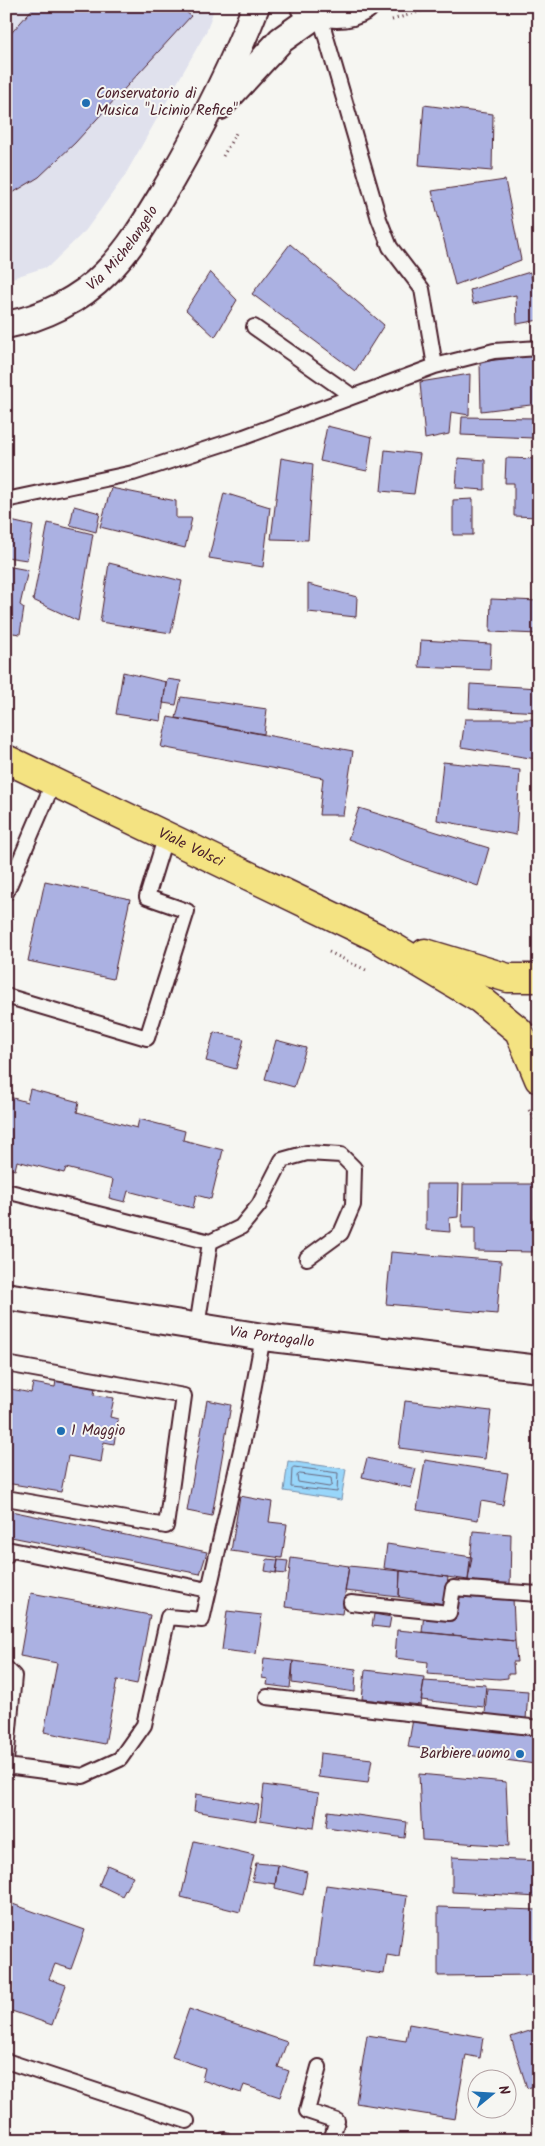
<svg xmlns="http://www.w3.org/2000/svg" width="545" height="2146" font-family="Kalam,sans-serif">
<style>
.built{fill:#e0e1ed}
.water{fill:#98d6fa;stroke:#798da7}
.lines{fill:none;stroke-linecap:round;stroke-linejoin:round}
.shore{stroke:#69687e;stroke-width:1}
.building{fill:#abb1e2;stroke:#4a1f2b}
.lane-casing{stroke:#4a1f2b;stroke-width:18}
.street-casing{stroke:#4a1f2b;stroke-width:30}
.primary-casing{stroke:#4a1f2b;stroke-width:31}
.path{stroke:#4a1f2b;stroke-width:3;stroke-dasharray:1 4;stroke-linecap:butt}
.lane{stroke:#f6f6f2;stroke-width:14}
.street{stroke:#f6f6f2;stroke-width:26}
.primary{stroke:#f4e382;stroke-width:28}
.poi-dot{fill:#1f6fb2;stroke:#f6f6f2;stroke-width:2}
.labels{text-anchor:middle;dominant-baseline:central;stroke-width:4;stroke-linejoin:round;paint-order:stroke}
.poi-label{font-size:15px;fill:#4a1f2b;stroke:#f6f6f2;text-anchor:start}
.street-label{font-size:15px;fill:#4a1f2b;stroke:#f6f6f2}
</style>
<rect width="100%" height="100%" fill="#f6f6f2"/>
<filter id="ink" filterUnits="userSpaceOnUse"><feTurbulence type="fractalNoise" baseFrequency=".02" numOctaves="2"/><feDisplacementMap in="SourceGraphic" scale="10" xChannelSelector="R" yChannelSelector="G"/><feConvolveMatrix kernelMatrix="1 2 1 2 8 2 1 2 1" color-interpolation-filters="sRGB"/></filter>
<g filter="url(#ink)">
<path class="built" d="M6 6H215L207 30 124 177 86 230 49 266 6 280Z"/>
<path class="water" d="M288 1461 346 1469 341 1500 284 1491Z"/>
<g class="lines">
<path class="shore" d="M294 1467 338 1473 337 1492 291 1487 292 1469Z
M300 1474 331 1478 332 1485 329 1487 298 1482 297 1476Z"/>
</g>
<path class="building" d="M35 6H179L191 16 75 143 39 177 6 197V39Z
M424 105 493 114 492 171 419 165Z
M505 180 521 260 455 285 432 191Z
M290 244 384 325 355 371 252 294Z
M210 272 237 300 215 337 186 310Z
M530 272 539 304V320L517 324 516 295 473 304 470 290Z
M535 355 539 357V404L481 411 480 362Z
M470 374 469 415 451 412 449 434 425 439 420 382Z
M462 417 536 418 533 438 461 435Z
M327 426 372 437 367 471 320 461Z
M385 450 420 454 414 494 381 491Z
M281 458 313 464 308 540 271 539Z
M458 458 485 460V490L456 488Z
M506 458 539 459V517L514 516V483H505Z
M111 488 176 501V518H192L185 548 100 527Z
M224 493 270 507 263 567 209 558Z
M473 499V535H453V500Z
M74 506 100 513 96 532 70 525Z
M6 520 33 526 27 560 6 557Z
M48 523 93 534 78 621 33 600Z
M109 563 182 581 171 633 100 622Z
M6 566 28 570 20 605 24 608 20 634 6 632Z
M308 584 357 597 356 617 308 612Z
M491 599 539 601V634L490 632Z
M421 640 491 644 490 670 419 667Z
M123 672 166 682 161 721 116 714Z
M167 679 181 681 176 705 163 703Z
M470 684 539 688V712L469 708Z
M181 697 267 709 264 734 176 718Z
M168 717 353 751 343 815H319L323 778 161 747Z
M465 719H537L536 759 461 747Z
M443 762 520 770 516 835 437 820Z
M359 808 489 848 478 886 407 862 348 839Z
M45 881 130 899 113 979 28 961Z
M214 1032 244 1039 236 1069 206 1061Z
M276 1040 306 1048 294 1087 265 1079Z
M30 1089 79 1102 77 1112 137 1128 139 1119 185 1131 183 1140 223 1150 211 1199 196 1195 193 1208 128 1191 125 1202 109 1198 113 1180 66 1168 64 1173 17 1161 15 1170 6 1168V1096L27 1102Z
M426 1184H459L458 1217 449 1218 450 1232 426 1230Z
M463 1184H534L533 1252 475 1251V1228H462Z
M391 1252 501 1261 497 1314 386 1304Z
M56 1380 95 1388 94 1395 114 1398 110 1417 118 1419 114 1444 104 1442 101 1462 68 1456 61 1492 6 1483 10 1463H6V1393H10L11 1389 31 1393 33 1383 55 1387Z
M207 1400 231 1405 212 1516 187 1511Z
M405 1401 491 1411 485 1459 399 1448Z
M367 1458 416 1469 411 1488 362 1477Z
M425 1460 508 1473 503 1505 481 1501 478 1520 417 1510Z
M240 1496 272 1502 269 1522 287 1524 282 1558 231 1551Z
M6 1510 207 1552 200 1574 6 1536Z
M473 1531 511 1534 510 1587 468 1580Z
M387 1544 472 1557 468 1580 384 1568Z
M291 1558 349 1566 342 1614 285 1607Z
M267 1559 278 1560 276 1573 265 1571Z
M278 1560 288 1561 286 1574 276 1573Z
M349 1566 400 1571 399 1597 345 1591Z
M400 1571 448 1577 445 1604 399 1597Z
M458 1591 513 1598 515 1641 422 1632 424 1614 457 1616Z
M31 1593 150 1615 137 1684 117 1680 105 1744 44 1732 57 1663 20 1656Z
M227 1611 262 1615 256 1654 222 1650Z
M374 1614 391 1617 389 1628 372 1626Z
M397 1630 515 1641 517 1662H513L514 1674H508V1678L499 1679 427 1674 428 1662 395 1658Z
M264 1658 293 1661 290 1688 267 1685 268 1679 262 1678Z
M293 1661 356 1669 355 1692 292 1683Z
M365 1670 424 1677 421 1705 362 1699Z
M424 1681 486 1685 484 1707 421 1700Z
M487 1688 528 1691 526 1720 485 1715Z
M413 1719 534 1736 535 1764 408 1747Z
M320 1753 372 1759 368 1783 318 1777Z
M419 1774 506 1782 509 1846 422 1840Z
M264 1785 319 1793 314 1828 260 1820Z
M196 1794 259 1805 256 1821 194 1811Z
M328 1811 407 1822 405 1838 326 1827Z
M194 1841 254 1855 240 1912 181 1897Z
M452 1857 539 1861 538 1897 452 1892Z
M256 1863 278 1865 275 1884 252 1881Z
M107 1865 133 1876 122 1896 99 1885Z
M278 1865 307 1872 303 1895 275 1888Z
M326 1885 407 1896 399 1957 387 1955 384 1974 315 1965Z
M7 1902 85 1930 71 1969 55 1964 49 1979 66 1985 52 2025 6 2009Z
M438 1907 538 1910 539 1975 438 1976Z
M189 2009 287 2042 278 2067 289 2071 280 2097 244 2085 241 2093 202 2080 205 2068 172 2057Z
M409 2024 483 2037 480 2058 466 2055 455 2119 356 2103 367 2035 406 2041Z
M539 2028V2085L527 2088 511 2037Z"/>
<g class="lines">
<defs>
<path id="lane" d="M319 13 379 219 390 247 422 289 435 366
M254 327 352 396
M6 500 133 473 244 437 435 366 494 351 539 348
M6 893 54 781
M6 996 147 1038 187 911 147 897 166 835
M6 1191 210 1242 197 1327
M210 1242 241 1227 259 1205 282 1160 307 1153 341 1155 354 1168 353 1205 341 1233 307 1258
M6 1364 184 1396 166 1526 6 1498
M6 1556 7 1549 208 1590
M351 1603 449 1613 453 1588 539 1594
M6 1668 14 1676 6 1761
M267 1697 539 1728
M6 1766 83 1776 120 1759 144 1725 168 1617 202 1620 246 1428 263 1337
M6 2061 187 2121
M319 2067 307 2111 337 2121 331 2140
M224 2140H225"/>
<g id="street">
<path d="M304 7C324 15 346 18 365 6"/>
<path d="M220 106 281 40 319 13"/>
<path id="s1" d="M6 325C43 318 80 300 106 273 133 246 151 213 171 180 203 124 233 66 256 6"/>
<path id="s2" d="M6 1296 263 1337 539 1369"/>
</g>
<g id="primary">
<path id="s3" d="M6 759 376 937 480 999 519 1031 539 1079"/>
<path d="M425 953 508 978H539"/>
</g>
</defs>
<use href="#lane" class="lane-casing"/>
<use href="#street" class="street-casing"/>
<use href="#primary" class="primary-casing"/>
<path class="path" d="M392 20 438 6
M223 156 236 133
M329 952 366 970
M529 1110 539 1125"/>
<use href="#lane" class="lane"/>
<use href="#street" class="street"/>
<use href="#primary" class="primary"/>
</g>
</g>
<g class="poi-dot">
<circle cx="86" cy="103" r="5"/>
<circle cx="61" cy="1431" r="5"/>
<circle cx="520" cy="1754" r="5"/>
</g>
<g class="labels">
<g class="poi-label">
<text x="96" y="94">Conservatorio di<tspan x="96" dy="17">Musica "Licinio Refice"</tspan></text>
<text x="71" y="1431">1 Maggio</text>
<text x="510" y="1754" text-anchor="end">Barbiere uomo</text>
</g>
<g class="street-label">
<text stroke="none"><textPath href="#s1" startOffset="144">Via Michelangelo</textPath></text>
<text stroke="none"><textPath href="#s3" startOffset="205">Viale Volsci</textPath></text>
<text stroke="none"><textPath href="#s2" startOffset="269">Via Portogallo</textPath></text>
</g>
</g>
<rect width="545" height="2146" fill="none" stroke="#f6f6f2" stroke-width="25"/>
<rect x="12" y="12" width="520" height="2121" fill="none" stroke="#4a1f2b" stroke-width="2" filter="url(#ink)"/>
<g transform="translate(492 2094) rotate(72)"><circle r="24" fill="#f6f6f2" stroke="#b1a0a2"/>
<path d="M0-4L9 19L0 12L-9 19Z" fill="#1f6fb2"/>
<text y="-8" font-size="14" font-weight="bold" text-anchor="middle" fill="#4a1f2b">N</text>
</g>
</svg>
